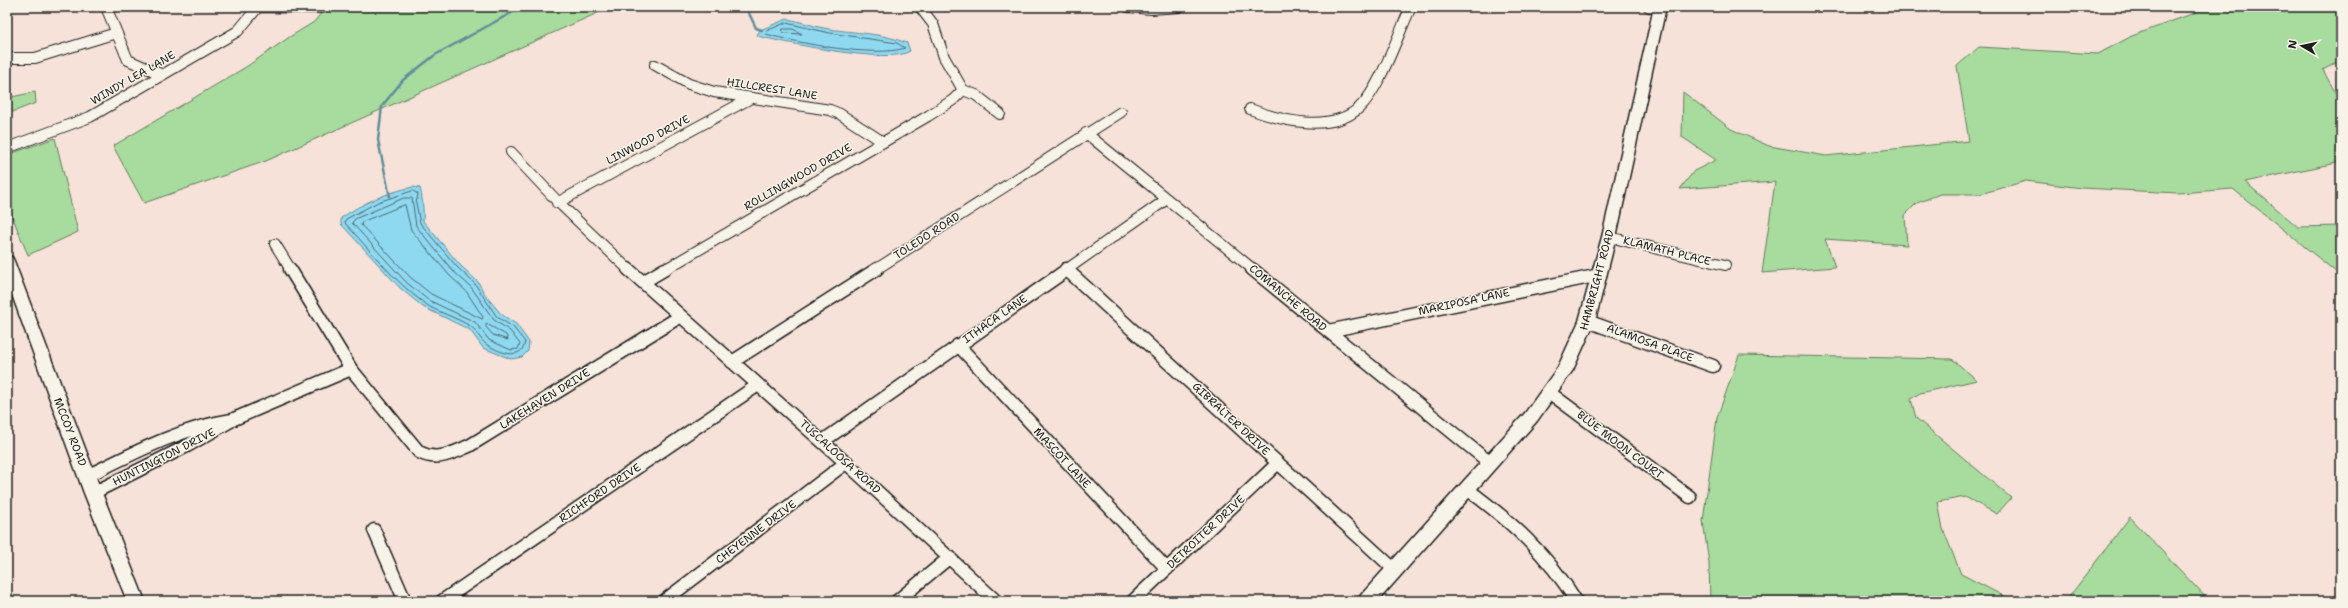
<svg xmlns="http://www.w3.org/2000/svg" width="2348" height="608" font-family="'Shantell Sans',sans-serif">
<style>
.green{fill:#a8dc9e;stroke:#627c5d}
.water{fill:#8fd9f0;stroke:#618d9b}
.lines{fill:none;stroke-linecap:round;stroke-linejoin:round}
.shore{stroke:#4a6871;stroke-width:1}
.stream{stroke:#618d9b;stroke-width:2.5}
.street-far1-casing{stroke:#1c1c1c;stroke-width:12}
.street-casing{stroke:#1c1c1c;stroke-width:15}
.secondary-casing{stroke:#1c1c1c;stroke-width:3}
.street-far1{stroke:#f7f3e8;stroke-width:10}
.street{stroke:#f7f3e8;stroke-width:12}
.secondary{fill:#f7f3e8;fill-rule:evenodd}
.labels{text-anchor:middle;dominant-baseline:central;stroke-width:3;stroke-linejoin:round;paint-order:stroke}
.street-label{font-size:11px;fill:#1c1c1c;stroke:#f7f3e8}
</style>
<rect width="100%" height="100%" fill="#f6e2d8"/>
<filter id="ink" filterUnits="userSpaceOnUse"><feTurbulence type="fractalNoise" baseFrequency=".025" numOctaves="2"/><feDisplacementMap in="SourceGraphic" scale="8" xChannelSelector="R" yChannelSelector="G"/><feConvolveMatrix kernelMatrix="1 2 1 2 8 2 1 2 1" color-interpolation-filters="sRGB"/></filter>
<g filter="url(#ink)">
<path class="green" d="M326 7H611L266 161 144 203 113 146 246 67 288 38 314 22Z
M2192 7H2341V60L2323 70 2341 103V162L2245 182 2298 227 2341 226V276L2233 189 2178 193 2082 188 2026 181 1980 194H1940L1917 203 1905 215 1907 245 1825 239 1835 267 1762 273 1775 182 1680 189 1694 171 1716 160 1682 137 1683 92 1731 129 1769 146 1826 156 1969 141 1957 66 1979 47 2098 54 2132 36 2197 12Z
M35 92 36 103 7 114V98Z
M55 138 78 232 28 255 7 204V155Z
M1739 355 1952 359 1977 380 1920 393 1911 399 1916 418 2011 498 1997 514 1965 497 1938 502 1943 529 1961 574 2013 601H1710L1709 563 1703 521 1717 418Z
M2130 517 2209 601H2066Z"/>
<path class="water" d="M787 19C801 21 814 27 829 29 855 33 882 33 907 43L910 51C889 65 789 43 761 37L757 35 760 30Z
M413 187 420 188C422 194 424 213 423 221L460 265 478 282 486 296 501 314 516 324 529 342 528 351 522 357 511 359 483 348 470 330 423 307 400 288 341 224V218C362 203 388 192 413 187Z"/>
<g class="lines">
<path class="shore" d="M786 23 830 33 897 43 905 48C875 58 797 43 766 34L767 31Z
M783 29H793L802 34 783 33Z
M413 191 418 194 416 203 420 223 457 267 475 284 497 317 513 327 525 342C522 362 498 352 486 344 480 340 477 330 470 326 456 317 438 313 424 303 394 281 370 250 345 223L346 219 378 202Z
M404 198H412L416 226 453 271 471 287 494 320 510 331 520 344 518 349 511 350 489 340 475 322 428 300 406 282 352 223 355 219Z
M405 205 411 230 449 275 466 291 483 317 482 319 431 294 410 277 361 225 362 222Z
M487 324 506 335 508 340 493 335 486 327Z"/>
<path class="stream" d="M746 7 756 28 762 30
M390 197 378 140 382 106 403 80 435 55 522 7"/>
<defs>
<path id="street-far1" d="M106 7 128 60 163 75
M250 7 322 8
M920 7 933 24 944 57 963 90 976 95 1000 114
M1128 7 1151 9 1179 7
M1649 7 1660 8
M7 58H35L116 33
M655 65 689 84 714 92 830 110 840 114 883 142
M1250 109C1281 121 1331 133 1359 108 1380 89 1398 34 1411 7
M1086 133 1254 270
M7 148 90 117 238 31 258 7
M511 152 558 202 629 270
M557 203 751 98
M1609 237 1725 265
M275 244 291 270
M664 270 928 116 953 100 963 90
M875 270 1121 112
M1066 270 1167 199"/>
<path id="street" d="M290 269 351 369 419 452C437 462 452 453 469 446L681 316
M628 269 854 470 996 601
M1066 269 1395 570
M1252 269 1490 463
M643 282 665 269
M1587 321 1713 366
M1328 331 1600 275
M958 345 1167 569
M732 362 877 269
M1550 393 1690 497
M823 441 1068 269
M87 476C134 453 180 428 232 420
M1467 489C1511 521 1548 555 1576 601
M93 493 187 446 234 419 351 369
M374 530 405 601
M442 601 758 385
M664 601 847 462
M897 601 950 557
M1133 601 1278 463"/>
<path id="secondary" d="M1654 7H1666L1616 237 1595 321 1573 370 1537 421 1378 601H1358L1361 595 1525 413 1558 367 1579 321 1602 237Z
M7 256 12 257 14 261 102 493 145 601H127L84 493 7 281Z"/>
</defs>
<use href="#street-far1" class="street-far1-casing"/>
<use href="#street" class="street-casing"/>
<use href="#secondary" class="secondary-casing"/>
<use href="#street-far1" class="street-far1"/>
<use href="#street" class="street"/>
<use href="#secondary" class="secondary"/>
</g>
</g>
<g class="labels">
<g class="street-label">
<text transform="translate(133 78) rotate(-30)">WINDY LEA LANE</text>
<text transform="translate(772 89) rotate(9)">HILLCREST LANE</text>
<text transform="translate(648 140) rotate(-28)">LINWOOD DRIVE</text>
<text transform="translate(798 177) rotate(-30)">ROLLINGWOOD DRIVE</text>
<text transform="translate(927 236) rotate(-33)">TOLEDO ROAD</text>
<text transform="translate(1667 251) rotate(14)">KLAMATH PLACE</text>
<text transform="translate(1597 280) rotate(-75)">HAMBRIGHT ROAD</text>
<text transform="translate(1288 298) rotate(40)">COMANCHE ROAD</text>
<text transform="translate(1464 302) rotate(-12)">MARIPOSA LANE</text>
<text transform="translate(995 319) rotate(-35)">ITHACA LANE</text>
<text transform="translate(1650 343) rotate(20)">ALAMOSA PLACE</text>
<text transform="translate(545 399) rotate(-32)">LAKEHAVEN DRIVE</text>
<text transform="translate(1231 419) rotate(43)">GIBRALTER DRIVE</text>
<text transform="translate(70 432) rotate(69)">MCCOY ROAD</text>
<text transform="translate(1620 445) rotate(37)">BLUE MOON COURT</text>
<text transform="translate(164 457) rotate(-27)">HUNTINGTON DRIVE</text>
<text transform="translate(840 457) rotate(42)">TUSCALOOSA ROAD</text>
<text transform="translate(1062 458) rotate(47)">MASCOT LANE</text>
<text transform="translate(600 493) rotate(-34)">RICHFORD DRIVE</text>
<text transform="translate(756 532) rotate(-37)">CHEYENNE DRIVE</text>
<text transform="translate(1206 532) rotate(-43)">DETROITER DRIVE</text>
</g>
</g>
<rect width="2348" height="608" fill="none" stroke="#f7f3e8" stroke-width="24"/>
<rect x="12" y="12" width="2324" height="584" fill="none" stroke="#1c1c1c" stroke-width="1.5" filter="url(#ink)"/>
<g transform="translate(2302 46) rotate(279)" stroke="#f7f3e8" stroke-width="3" paint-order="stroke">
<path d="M0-3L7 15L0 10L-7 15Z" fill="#1c1c1c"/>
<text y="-6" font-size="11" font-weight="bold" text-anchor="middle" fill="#1c1c1c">N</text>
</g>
</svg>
